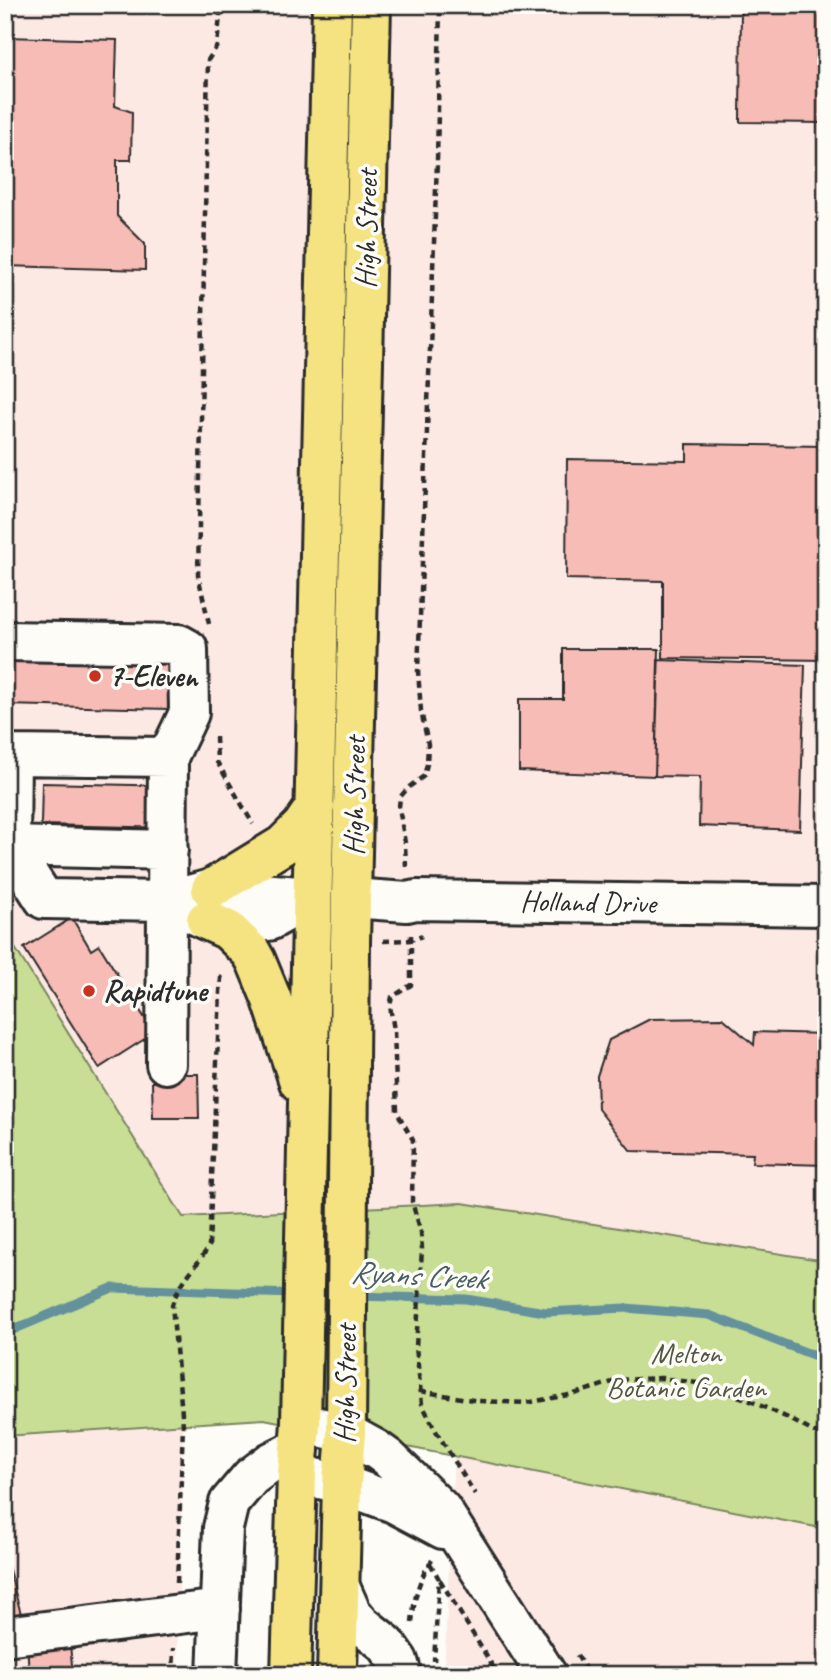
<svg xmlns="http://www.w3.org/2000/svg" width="831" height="1680" font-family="Caveat,sans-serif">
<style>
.built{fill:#fce9e4}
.green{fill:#c8de94;stroke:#7a8460;stroke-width:2}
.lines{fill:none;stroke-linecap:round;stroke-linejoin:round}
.stream{stroke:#63919c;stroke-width:9}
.building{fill:#f8bcb6;stroke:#2b2b2b;stroke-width:2}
.minor-casing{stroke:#2b2b2b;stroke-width:44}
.major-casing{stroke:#2b2b2b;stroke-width:44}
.path{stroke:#2b2b2b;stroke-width:4.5;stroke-dasharray:7 5;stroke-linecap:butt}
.minor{stroke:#fdfcf7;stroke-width:38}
.major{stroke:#f5e382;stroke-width:38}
.poi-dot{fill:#c8321e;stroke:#fdfcf7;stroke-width:2.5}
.labels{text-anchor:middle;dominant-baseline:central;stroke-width:7;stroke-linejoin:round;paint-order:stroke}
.street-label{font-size:30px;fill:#2b2b2b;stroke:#fdfcf7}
.poi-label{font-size:30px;font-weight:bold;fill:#2b2b2b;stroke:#fdfcf7;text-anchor:start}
.park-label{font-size:30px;fill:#525845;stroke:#fdfcf7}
.water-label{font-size:32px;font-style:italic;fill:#475e64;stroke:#fdfcf7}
</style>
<rect width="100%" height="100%" fill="#fdfcf7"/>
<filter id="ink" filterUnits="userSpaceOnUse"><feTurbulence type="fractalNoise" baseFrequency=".0143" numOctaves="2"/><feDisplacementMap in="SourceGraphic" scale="14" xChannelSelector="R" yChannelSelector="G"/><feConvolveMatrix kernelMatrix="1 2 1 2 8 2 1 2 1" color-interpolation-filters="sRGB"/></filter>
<g filter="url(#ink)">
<path class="built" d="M5 5H826V1261L462 1203 183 1217 5 932Z
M183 1425 177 1675H5V1436Z
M454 1454 826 1527V1675H444Z"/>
<path class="green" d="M5 932 183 1217 462 1203 826 1261V1529L264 1419 5 1436Z"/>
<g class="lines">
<path class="stream" d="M354 1296 466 1299 545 1312 626 1308 709 1315 826 1360
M5 1330 15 1329 112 1288 295 1294"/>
</g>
<path class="building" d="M741 5H826V123L740 122Z
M5 37 117 40 115 106 132 112 131 160H117V216L145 244V270L5 266Z
M687 444 826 446V660L663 658V581L566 579 567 459 687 461Z
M563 649H659L655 776 519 771V699H563Z
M19 652 169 656 185 689 169 688V709L5 705V664Z
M658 660 805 665 800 830 699 826 700 777 655 776Z
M42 783 177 786 176 828 41 825Z
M72 918 91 950 99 945 154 1033 99 1068 24 948Z
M723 1018 754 1045 755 1032 826 1034V1165L752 1163 753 1154 631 1151 598 1109 597 1076 609 1040 650 1019Z
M170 1074H198L199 1118H153L152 1082H170Z
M5 1559H6L21 1614 5 1616Z
M69 1635 73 1675H29L27 1641Z
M457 1665 483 1667 488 1675H457Z"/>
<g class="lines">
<defs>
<path id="minor" d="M5 641 179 644 188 649 189 713 168 757
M5 752 11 755 168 757 166 1064
M11 755 10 846 44 899 167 901 211 889 312 897
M10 846 168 850
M351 898 407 902 416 900 826 906
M194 914 206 920 269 921 312 897
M301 1423 346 1433 377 1450 388 1458 441 1509 547 1675
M297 1474 342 1484 394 1503 443 1529
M340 1587 351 1612 361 1624 386 1644 398 1661 402 1675
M5 1636 220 1609
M217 1675 223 1528 229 1503 251 1477 271 1462 299 1448"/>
<path id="major" d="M211 889 283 845 302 826 315 807
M206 920 228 930 251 952 256 961 272 1000 299 1082
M291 1675 297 1474 301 1423 332 5
M337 1675 342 1484 346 1433 350 943 371 5"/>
</defs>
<use href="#minor" class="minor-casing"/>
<use href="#major" class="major-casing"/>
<path class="path" d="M209 624 198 575 208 60 217 46 221 5
M216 737 217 762 253 824
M406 867 405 843 399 807 400 797 409 787 424 776 427 764 428 744 421 711 418 671 437 162 440 5
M411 935V985L392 997 390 1006 394 1030 397 1112 413 1140 412 1202 421 1232 422 1249 416 1347 422 1404 436 1431 475 1494
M383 941 411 940 422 936
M420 1391 479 1401 526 1403 574 1394 619 1380 661 1378 697 1383 744 1398 788 1418 826 1439
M430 1563 439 1579 434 1661
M440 1580 498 1675
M177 1583 183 1425 172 1305C180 1280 196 1268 209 1246L220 992 221 978 225 972
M412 1623C414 1599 418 1579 433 1559
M577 1655 589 1675
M173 1675 174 1648"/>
<use href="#minor" class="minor"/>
<use href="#major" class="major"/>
</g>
</g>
<g class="poi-dot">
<circle cx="95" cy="676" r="7"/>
<circle cx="89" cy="991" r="7"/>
</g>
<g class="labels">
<g class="street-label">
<text transform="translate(366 229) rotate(-89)">High Street</text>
<text transform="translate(354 796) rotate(-89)">High Street</text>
<text transform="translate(588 902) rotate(1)">Holland Drive</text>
<text transform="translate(345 1384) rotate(-89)">High Street</text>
</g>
<g class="poi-label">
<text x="109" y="676">7-Eleven</text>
<text x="103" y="991">Rapidtune</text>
</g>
<g class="park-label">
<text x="686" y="1353">Melton<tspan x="686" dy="34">Botanic Garden</tspan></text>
</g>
<g class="water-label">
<text transform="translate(418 1275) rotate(3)">Ryans Creek</text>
</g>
</g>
<rect width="831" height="1680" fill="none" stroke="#fdfcf7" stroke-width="28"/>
<rect x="14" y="14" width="803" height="1652" fill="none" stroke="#2b2b2b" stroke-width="2.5" filter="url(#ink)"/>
</svg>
